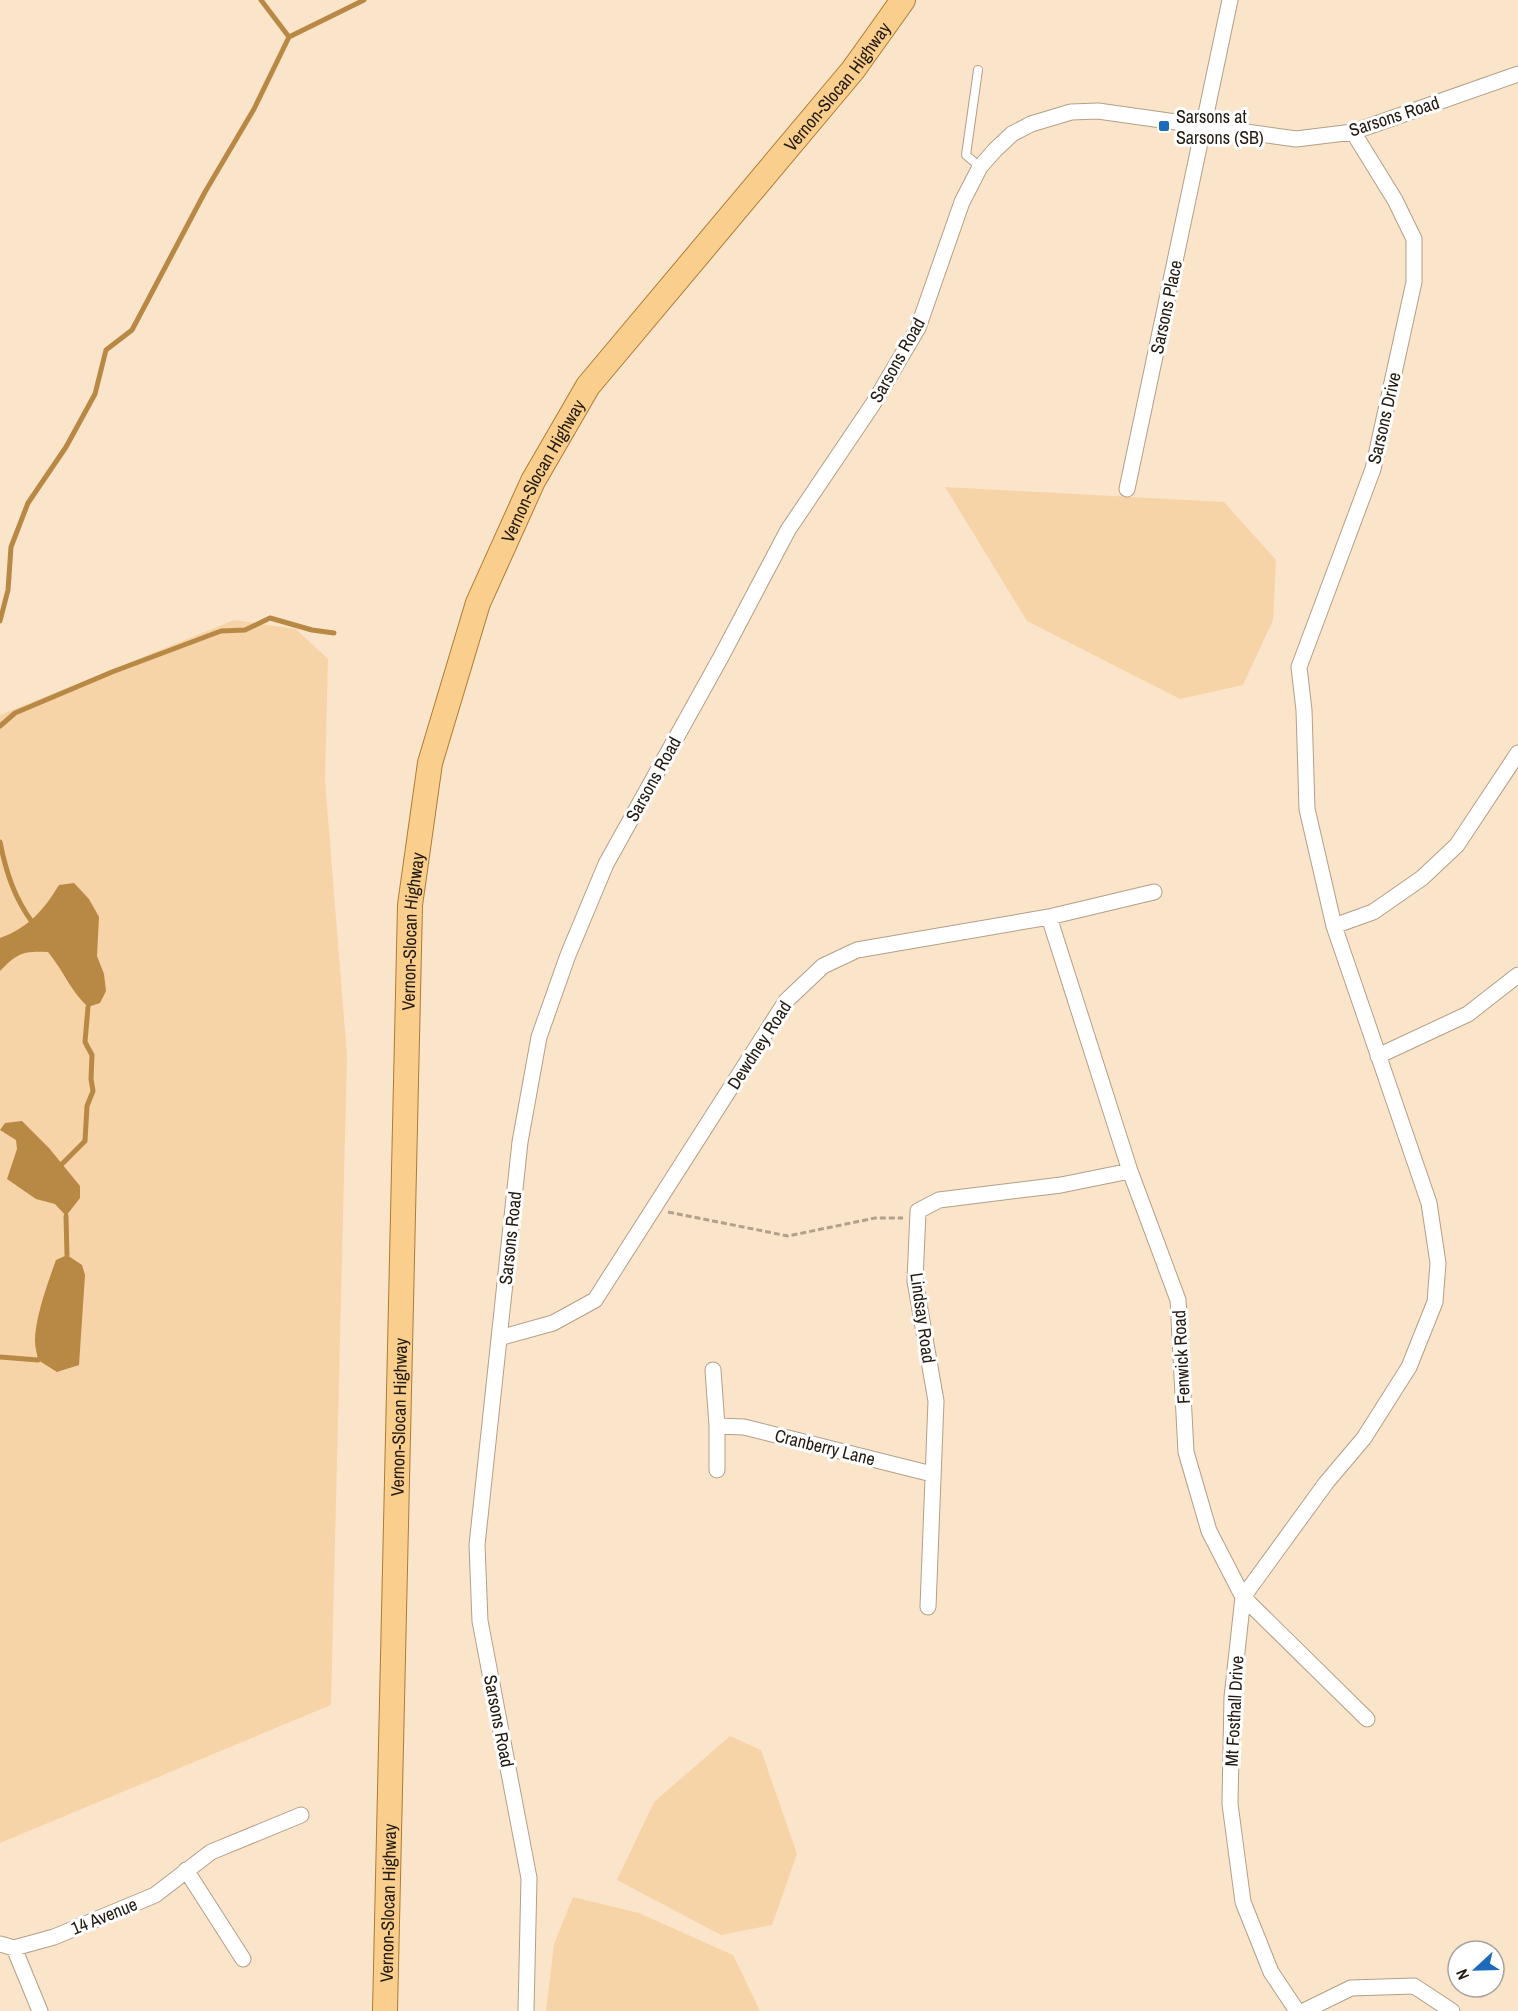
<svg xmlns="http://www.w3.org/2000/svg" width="1518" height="2011" font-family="'Archivo Narrow',sans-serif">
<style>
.green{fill:#f6d4a8}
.water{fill:#b88845}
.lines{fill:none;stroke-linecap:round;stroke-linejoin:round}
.stream{stroke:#b88845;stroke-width:5}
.lane-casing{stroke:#b39f86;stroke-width:10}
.street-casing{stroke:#b39f86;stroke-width:17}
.primary-casing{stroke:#ad7b32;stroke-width:26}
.path{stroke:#b2a08b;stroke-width:3;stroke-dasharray:6 3;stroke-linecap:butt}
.lane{stroke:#fff;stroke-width:8}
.street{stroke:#fff;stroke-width:15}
.primary{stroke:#facf8e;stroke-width:24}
.poi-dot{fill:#1f6bbb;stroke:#fff;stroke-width:2}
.labels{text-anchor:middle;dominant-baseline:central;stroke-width:6;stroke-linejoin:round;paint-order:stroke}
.street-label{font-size:18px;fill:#231b11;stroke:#fff}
.poi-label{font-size:18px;fill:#231b11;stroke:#fff;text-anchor:start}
</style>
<rect width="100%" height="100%" fill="#fbe5ca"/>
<path class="green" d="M945 487 1224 502 1276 560 1273 620 1243 685 1180 699 1027 621Z
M234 620 296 629 328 659 325 780 347 1056 331 1705 0 1843V715Z
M730 1736 761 1750 797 1854 772 1925 721 1935 617 1880 654 1802Z
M573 1897 639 1913 733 1955 760 2011H546L554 1944Z"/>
<path class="water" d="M74 883 89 899 99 917 97 956 104 974 106 991 100 1003 88 1007C71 992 63 970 48 952 22 951 18 953 0 971V938C28 928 44 910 59 885Z
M22 1121 49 1148 80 1186V1198L66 1216 55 1204 36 1199 7 1179 17 1149 16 1140 0 1130 5 1123Z
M67 1255 82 1265 85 1275 79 1365 57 1372 38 1360C37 1354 35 1347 35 1341 35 1318 48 1282 56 1260Z"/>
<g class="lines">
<path class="stream" d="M289 37 364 0
M0 621 8 590 11 547 28 503 66 447 95 394 106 350 132 330 205 192 254 109 289 37 261 0
M0 726 15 713 112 672 221 631 245 630 270 618 312 630 334 633
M0 842C6 872 14 897 32 922
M61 1165 85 1141 87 1106 93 1091 91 1079 92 1055 85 1042 88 1007
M66 1216 67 1255
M0 1357 38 1360"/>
<defs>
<path id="lane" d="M978 70 966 155 980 167"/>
<path id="street" d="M1127 489 1230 0
M1049 917 1130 1171 1178 1300 1186 1452 1209 1531 1243 1597 1367 1719
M1334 926 1373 912 1422 878 1457 845 1518 753
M1378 1056 1468 1014 1518 975
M499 1338 553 1323 595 1300 786 1001 823 966 857 950 1049 917 1154 892
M713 1370 717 1426V1470
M717 1426 744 1427 932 1474
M928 1607 936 1401 915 1281 918 1211 939 1200 1061 1185 1130 1171
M186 1870 243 1959
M0 1944 14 1948 54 1937 155 1895 211 1852 301 1815
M14 1948 40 2011
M526 2011 529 1878 480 1621 477 1545 520 1142 539 1037 568 955 606 864 721 657 788 530 873 404 918 328 962 202 980 167 995 150 1012 134 1031 124 1071 112 1098 111 1296 139 1353 132 1518 74
M1297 2011 1271 1972 1243 1902 1230 1804 1232 1697 1243 1597 1326 1483 1364 1438 1409 1367 1435 1302 1438 1263 1429 1203 1334 926 1307 809 1304 710 1299 667 1373 469 1414 282V239L1395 200 1353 132
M1304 2011 1351 1988 1414 1986 1452 2011"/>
<g id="primary">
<path id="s1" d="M385 2011 410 905 430 763 478 603 533 481 588 386 853 70 903 0"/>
</g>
</defs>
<use href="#lane" class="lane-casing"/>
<use href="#street" class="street-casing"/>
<use href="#primary" class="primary-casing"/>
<path class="path" d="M668 1212 788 1236 875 1218H903"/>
<use href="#lane" class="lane"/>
<use href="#street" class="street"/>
<use href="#primary" class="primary"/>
</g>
<rect class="poi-dot" x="1158" y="120" width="12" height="12" rx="3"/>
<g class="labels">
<g class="street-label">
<text stroke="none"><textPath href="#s1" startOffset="2050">Vernon-Slocan Highway</textPath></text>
<text transform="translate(1394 116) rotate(-18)">Sarsons Road</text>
<text transform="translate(1166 307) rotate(-78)">Sarsons Place</text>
<text transform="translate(897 360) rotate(-61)">Sarsons Road</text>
<text transform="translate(1384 418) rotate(-77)">Sarsons Drive</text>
<text stroke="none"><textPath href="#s1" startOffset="1564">Vernon-Slocan Highway</textPath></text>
<text transform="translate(653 779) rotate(-61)">Sarsons Road</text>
<text stroke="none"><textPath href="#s1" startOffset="1080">Vernon-Slocan Highway</textPath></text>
<text transform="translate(759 1045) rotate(-57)">Dewdney Road</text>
<text transform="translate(510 1238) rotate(-84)">Sarsons Road</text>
<text transform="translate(923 1318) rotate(82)">Lindsay Road</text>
<text transform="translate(1181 1357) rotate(-93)">Fenwick Road</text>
<text stroke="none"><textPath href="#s1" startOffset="594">Vernon-Slocan Highway</textPath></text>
<text transform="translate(825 1447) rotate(14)">Cranberry Lane</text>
<text transform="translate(1234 1711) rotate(-87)">Mt Fosthall Drive</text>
<text transform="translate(499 1721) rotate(79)">Sarsons Road</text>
<text stroke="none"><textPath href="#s1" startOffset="108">Vernon-Slocan Highway</textPath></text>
<text transform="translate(104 1916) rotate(-22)">14 Avenue</text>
</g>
<g class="poi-label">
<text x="1176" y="116">Sarsons at<tspan x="1176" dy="21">Sarsons (SB)</tspan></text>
</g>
</g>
<g transform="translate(1476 1969) rotate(248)"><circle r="28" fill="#ffffff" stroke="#a7a4a0" stroke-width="1.5"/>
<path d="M0-4.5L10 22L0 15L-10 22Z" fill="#1f6bbb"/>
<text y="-9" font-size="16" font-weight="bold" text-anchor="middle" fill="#231b11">N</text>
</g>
</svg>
